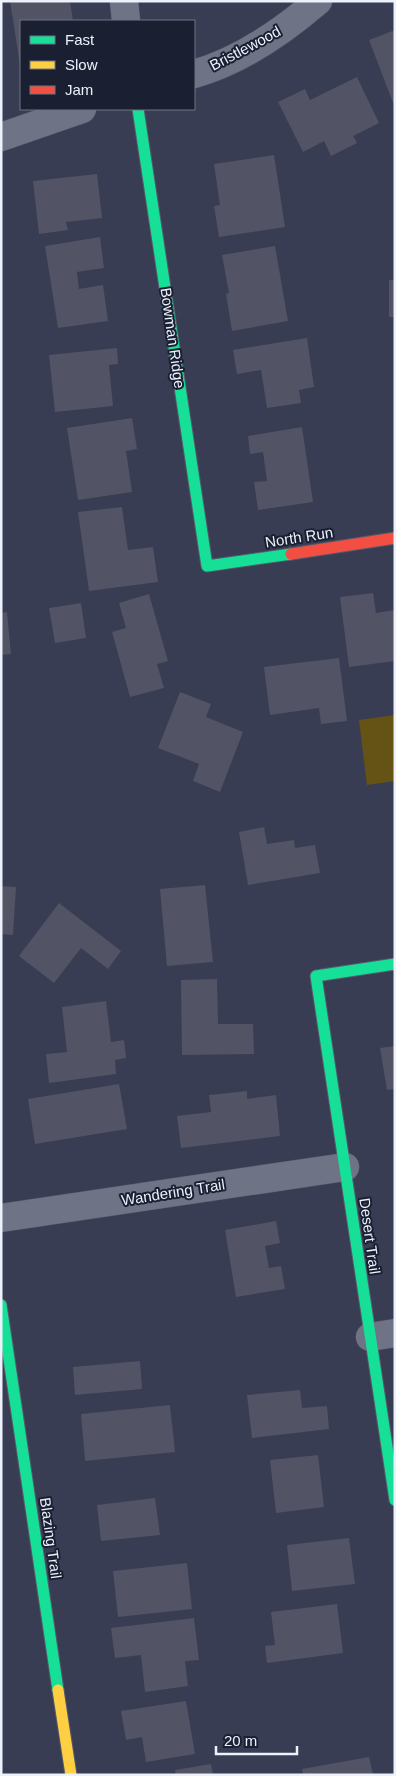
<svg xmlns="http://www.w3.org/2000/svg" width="396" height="1776" font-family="Arial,sans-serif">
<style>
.green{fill:#655315}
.building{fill:#525365}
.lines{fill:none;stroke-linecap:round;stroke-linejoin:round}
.street-casing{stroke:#565a6b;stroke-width:29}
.fast-casing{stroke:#565a6b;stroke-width:13}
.slow-casing{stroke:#565a6b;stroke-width:13}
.jam-casing{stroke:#565a6b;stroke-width:13}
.street{stroke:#6e7386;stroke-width:28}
.fast{stroke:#16e098;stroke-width:11}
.slow{stroke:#ffcf43;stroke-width:11}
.jam{stroke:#f24e42;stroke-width:11}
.labels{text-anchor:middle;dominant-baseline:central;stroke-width:4;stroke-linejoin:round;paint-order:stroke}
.street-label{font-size:15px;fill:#edf1fb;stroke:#1a2032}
</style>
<rect width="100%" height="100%" fill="#383d53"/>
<path class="green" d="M395 715V781L367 785 359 720Z"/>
<path class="building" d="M10 1H70L73 21H21V65H20Z
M395 30V108L369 40Z
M357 77 379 123 353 136 357 143 331 156 324 141 303 152 278 102 305 89 310 100Z
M274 155 285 227 219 237 214 206 220 205 214 164Z
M97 174 102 218 66 222 68 230 39 234 33 181Z
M100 237 104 268 77 272 79 289 103 285 108 321 58 328 45 246Z
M275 246 288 321 232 331 226 294 229 293 222 255Z
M389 280H395V317H389Z
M307 338 314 387 299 390 301 403 267 408 261 370 237 374 233 350Z
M117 348 118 364 109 365 113 406 55 412 49 355Z
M132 418 137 449 126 451 132 492 78 500 67 428Z
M302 427 313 502 258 510 254 482 267 481 263 452 250 454 248 436Z
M122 507 128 550 153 547 158 582 89 591 78 512Z
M373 593 376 613 395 610V661L349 667 340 597Z
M149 594 168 661 157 664 164 688 130 697 112 632 126 628 119 603Z
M81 603 86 638 55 643 49 608Z
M7 612 11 654 1 655V613Z
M339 658 347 721 321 724 319 708 270 715 264 667Z
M180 692 211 704 206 717 243 732 220 792 193 781 199 764 158 748Z
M264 827 267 844 294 840 295 848 315 845 320 873 248 885 239 832Z
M205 885 213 962 167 966 160 889Z
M1 886 16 887 13 935 1 934Z
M59 903 121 951 108 969 81 948 54 983 19 956Z
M217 979 218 1024H253L254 1054 182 1055 181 980Z
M106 1001 111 1042 124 1040 126 1058 115 1060 116 1074 49 1083 46 1054 67 1052 62 1007Z
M395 1046V1089L387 1090 380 1048Z
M119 1084 127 1129 35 1144 28 1099Z
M247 1091V1099L276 1095 280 1136 181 1148 177 1116 211 1112 209 1095Z
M276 1221 280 1243 265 1246 269 1268 281 1266 285 1289 236 1297 225 1230Z
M140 1361 142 1389 75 1395 73 1367Z
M300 1390 302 1408 327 1406 329 1429 252 1438 247 1395Z
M170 1405 175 1452 85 1461 81 1414Z
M318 1455 324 1507 276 1513 270 1460Z
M155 1498 160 1535 101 1541 97 1505Z
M349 1538 355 1584 292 1591 287 1545Z
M187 1563 192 1609 118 1617 113 1571Z
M337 1604 343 1653 267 1663 265 1646 275 1645 271 1612Z
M194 1618 199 1660 185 1661 188 1686 145 1692 141 1655 115 1658 111 1628Z
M186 1701 195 1754 146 1762 142 1737 126 1740 121 1711Z
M369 1757 373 1774 303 1775 302 1769Z
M211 1764 213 1775H176L175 1770Z"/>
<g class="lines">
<defs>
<path id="street" d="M124 1 126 21
M194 74C240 61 282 32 318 1
M1 137 82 109
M1 1218 345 1167
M370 1337 395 1333"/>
<path id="fast" d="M138 109 207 566 291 554
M395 964 316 976 395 1500
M1 1305 58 1690"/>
<path id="slow" d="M58 1690 71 1775"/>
<path id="jam" d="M291 554 395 538"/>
</defs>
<use href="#street" class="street-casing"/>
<use href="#fast" class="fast-casing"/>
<use href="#slow" class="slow-casing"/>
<use href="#jam" class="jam-casing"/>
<use href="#street" class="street"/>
<use href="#fast" class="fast"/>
<use href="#slow" class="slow"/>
<use href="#jam" class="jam"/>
</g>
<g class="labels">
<g class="street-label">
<text transform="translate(245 48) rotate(-28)">Bristlewood</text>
<text transform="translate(173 338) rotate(82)">Bowman Ridge</text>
<text transform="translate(299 537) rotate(-9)">North Run</text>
<text transform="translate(173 1192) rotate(-9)">Wandering Trail</text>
<text transform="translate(370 1236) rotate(82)">Desert Trail</text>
<text transform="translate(51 1538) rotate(82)">Blazing Trail</text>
</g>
</g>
<rect width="396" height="1776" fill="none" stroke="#edf1fb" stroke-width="5"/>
<rect x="20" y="20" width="175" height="90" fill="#1a2032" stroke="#6e7482"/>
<rect x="30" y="36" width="25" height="8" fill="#16e098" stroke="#6e7482"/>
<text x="65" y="45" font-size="15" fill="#edf1fb">Fast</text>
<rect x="30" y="61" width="25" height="8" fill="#ffcf43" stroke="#6e7482"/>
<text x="65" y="70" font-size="15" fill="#edf1fb">Slow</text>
<rect x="30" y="86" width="25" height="8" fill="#f24e42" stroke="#6e7482"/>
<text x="65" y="95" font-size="15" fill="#edf1fb">Jam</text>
<path d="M216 1746v8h81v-8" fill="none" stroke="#edf1fb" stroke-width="2.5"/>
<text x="224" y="1746" font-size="15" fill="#edf1fb" stroke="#1a2032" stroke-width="4" paint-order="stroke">20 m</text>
</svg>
